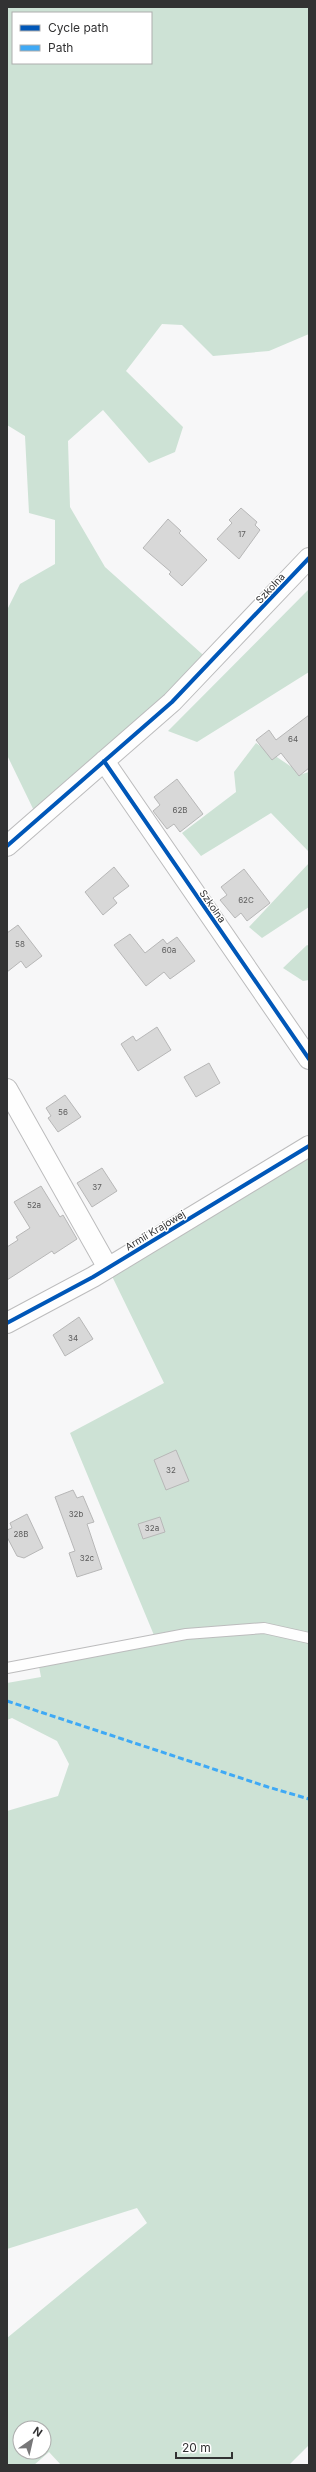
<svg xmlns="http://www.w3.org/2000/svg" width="316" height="2472" font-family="Inter,sans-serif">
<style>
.green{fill:#cde2d5;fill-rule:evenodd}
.building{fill:#d8d8d8;stroke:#b7b7b7}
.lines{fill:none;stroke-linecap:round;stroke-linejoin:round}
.service-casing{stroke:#bcbcbd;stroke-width:12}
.minor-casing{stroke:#bcbcbd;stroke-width:22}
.service{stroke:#fefefe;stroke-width:10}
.minor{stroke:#fefefe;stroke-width:20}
.quiet{stroke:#3fa9f5;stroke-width:3;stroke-dasharray:6 3;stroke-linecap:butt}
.cycleway-casing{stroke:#fff;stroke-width:6}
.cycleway{stroke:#0057b8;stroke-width:4}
.labels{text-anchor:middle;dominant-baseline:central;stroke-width:3;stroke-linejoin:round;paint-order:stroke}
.number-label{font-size:8px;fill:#5c5c5c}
.street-label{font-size:10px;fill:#323233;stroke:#fff}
</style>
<rect width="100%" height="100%" fill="#f7f7f8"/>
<path class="green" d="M7 7H309V334L269 351 213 356 182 325 162 324 126 371 183 427 175 452 149 463 103 410 68 441 70 507 105 567 211 662 38 819 7 755V610L20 584 55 564V520L29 513 25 436 7 425ZM13 13H151V63H13Z
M309 589V672L197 742 168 731Z
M256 743 302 774 309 772V852L271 813 201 856 182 833 236 792 234 772Z
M309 863V907L262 938 249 927Z
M307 945 309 946V980L303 981 283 968Z
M309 1146V2445L289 2465H61L49 2452 34 2465H7V2338L147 2223 137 2208 7 2249V1811L58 1796 69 1764 57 1741 12 1718 7 1720V1683L41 1677 38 1661 156 1640 70 1433 164 1383 108 1268ZM20 2428H44V2452H20Z"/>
<path class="building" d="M241 508 257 522 255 525 260 530 239 559 217 539 232 523 229 520Z
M168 519 181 531 179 533 207 560 182 586 169 574 171 572 143 548Z
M309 715V768L299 776 281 753 272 760 256 740 269 730 276 740Z
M177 779 203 814 180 832 174 824 167 829 153 811 160 805 154 797Z
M114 867 129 886 113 898 117 903 103 915 85 892Z
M244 869 270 903 247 921 241 913 235 918 220 900 227 895 221 887Z
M18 925 42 956 26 968 21 961 7 972V933Z
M130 934 145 953 163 939 167 944 177 937 195 961 170 979 164 972 146 986 114 945Z
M157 1027 171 1050 138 1071 121 1044 133 1036 136 1041Z
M209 1063 220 1083 196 1097 184 1077Z
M65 1095 81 1117 58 1132 48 1118 51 1116 46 1108Z
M102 1168 117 1191 92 1207 77 1183Z
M41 1186 60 1217 63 1215 77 1239 54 1254 52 1251 7 1280V1247L18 1240 16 1237 30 1228 14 1202Z
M79 1317 93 1339 65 1356 53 1335Z
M176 1450 189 1481 166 1490 154 1460Z
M73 1490 77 1498 83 1496 94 1522 87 1524 102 1569 77 1577 69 1553 75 1551 55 1497Z
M27 1514 43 1548 24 1558 17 1556 7 1537V1530L12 1528 10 1523Z
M160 1517 165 1532 143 1539 138 1524Z"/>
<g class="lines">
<defs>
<path id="service" d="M7 1668 186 1634 264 1628 309 1638"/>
<path id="minor" d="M104 761 309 1059
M7 846 172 702 309 558
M7 1089 108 1268
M7 1323 93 1277 309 1146"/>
</defs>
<use href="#service" class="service-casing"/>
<use href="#minor" class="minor-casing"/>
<use href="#service" class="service"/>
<use href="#minor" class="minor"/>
<path class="quiet" d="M7 1701 268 1787 309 1799"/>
<defs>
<path id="cycleway" d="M104 761 309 1059
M7 846 172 702 309 558
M7 1323 93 1277 309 1146"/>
</defs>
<use href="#cycleway" class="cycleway-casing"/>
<use href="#cycleway" class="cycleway"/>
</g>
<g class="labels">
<g class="number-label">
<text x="242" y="534">17</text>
<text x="293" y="739">64</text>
<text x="180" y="810">62B</text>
<text x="246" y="900">62C</text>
<text x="20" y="944">58</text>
<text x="169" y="950">60a</text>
<text x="63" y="1112">56</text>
<text x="97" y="1187">37</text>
<text x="34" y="1205">52a</text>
<text x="73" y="1338">34</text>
<text x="171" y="1470">32</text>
<text x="76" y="1514">32b</text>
<text x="152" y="1528">32a</text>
<text x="21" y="1534">28B</text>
<text x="87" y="1558">32c</text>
</g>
<g class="street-label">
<text transform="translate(270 588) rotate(-47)">Szkolna</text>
<text transform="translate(213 906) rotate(55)">Szkolna</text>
<text transform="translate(155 1230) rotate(-31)">Armii Krajowej</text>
</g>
</g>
<rect width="316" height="2472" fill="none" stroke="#323233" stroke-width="16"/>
<rect x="12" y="12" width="140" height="52" fill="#ffffff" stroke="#adadad"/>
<rect x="20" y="25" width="20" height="6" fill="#0057b8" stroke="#adadad"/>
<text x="48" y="32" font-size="12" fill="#323233">Cycle path</text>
<rect x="20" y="45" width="20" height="6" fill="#3fa9f5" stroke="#adadad"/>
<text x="48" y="52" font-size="12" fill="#323233">Path</text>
<g transform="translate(32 2440) rotate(34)"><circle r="19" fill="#ffffff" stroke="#adadad"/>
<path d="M0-3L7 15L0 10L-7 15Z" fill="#777778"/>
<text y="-6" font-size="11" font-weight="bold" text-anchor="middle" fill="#323233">N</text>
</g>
<path d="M176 2452v6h56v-6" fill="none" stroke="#323233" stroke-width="2"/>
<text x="182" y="2452" font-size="12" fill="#323233" stroke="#ffffff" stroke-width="3" paint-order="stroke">20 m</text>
</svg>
